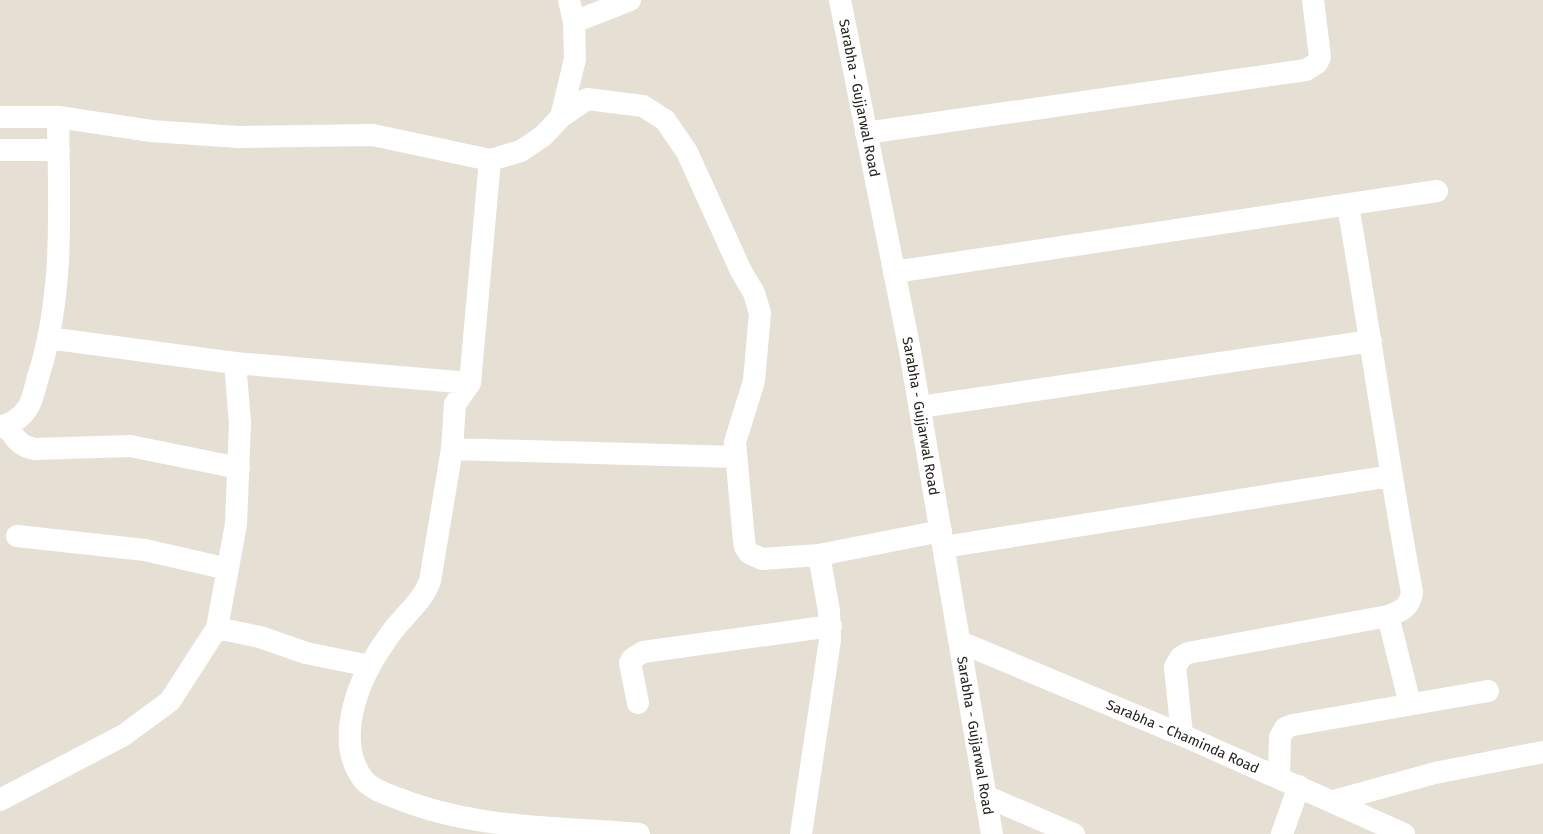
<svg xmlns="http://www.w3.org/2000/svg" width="1543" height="834" font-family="'Fira Sans',sans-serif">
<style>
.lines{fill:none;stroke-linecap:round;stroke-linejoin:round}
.street{stroke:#fff;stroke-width:22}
.secondary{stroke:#fff;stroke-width:22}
.labels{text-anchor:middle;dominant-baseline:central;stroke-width:4;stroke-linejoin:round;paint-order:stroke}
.street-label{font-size:14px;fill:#23211c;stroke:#f3ede1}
</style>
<rect width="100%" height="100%" fill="#e6e0d4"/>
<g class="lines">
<path class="street" d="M574 22 630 0
M0 117H58L151 131 238 137 373 135 490 160
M561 117 587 99 643 106 665 120 687 152 741 271 754 293 760 313 754 381 735 442 744 540 745 547 749 553 762 559 819 555 941 531
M866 133 1306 70 1317 63 1320 57 1313 0
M0 150H59
M894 272 1437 191
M48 338 235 363
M470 383 455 404 452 449 430 581C423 600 407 613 394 629 379 649 365 671 357 695 348 723 344 754 363 779 371 789 386 794 397 798 473 829 558 827 639 834
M920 407 1371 341
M6 425C14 437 19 446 34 449L130 446 239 468
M0 427C12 423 20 419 27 409 33 401 35 387 38 377 65 294 59 203 58 117
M452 449 736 457
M17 536 145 550 228 569
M944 547 1391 476
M1388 616 1410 704
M217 628 260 637 306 653 370 666
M638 703 630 663 632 659 643 652 831 626
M1182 735 1175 667 1181 657 1188 653 1388 616C1402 611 1410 607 1412 592 1388 463 1370 334 1348 205
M1279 777 1280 737 1285 728 1293 725 1488 691
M985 796 1074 834
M0 800 124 735 170 701 217 628 236 524 240 423 235 363 470 383 490 160 521 151 543 136 561 117 575 59 574 22 569 0
M1333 801 1435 773 1543 752
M801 834 830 640 829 611 819 555
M1282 834 1299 786"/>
<g class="secondary">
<path id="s1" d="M840 0 910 351 992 834"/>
<path id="s2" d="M960 642 1182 735 1404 834"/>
</g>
</g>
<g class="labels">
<g class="street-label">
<text stroke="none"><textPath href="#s1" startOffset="100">Sarabha - Gujjarwal Road</textPath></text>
<text stroke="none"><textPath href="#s1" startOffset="424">Sarabha - Gujjarwal Road</textPath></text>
<text stroke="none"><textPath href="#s1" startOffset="748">Sarabha - Gujjarwal Road</textPath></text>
<text stroke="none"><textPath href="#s2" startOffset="242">Sarabha - Chaminda Road</textPath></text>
</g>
</g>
</svg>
